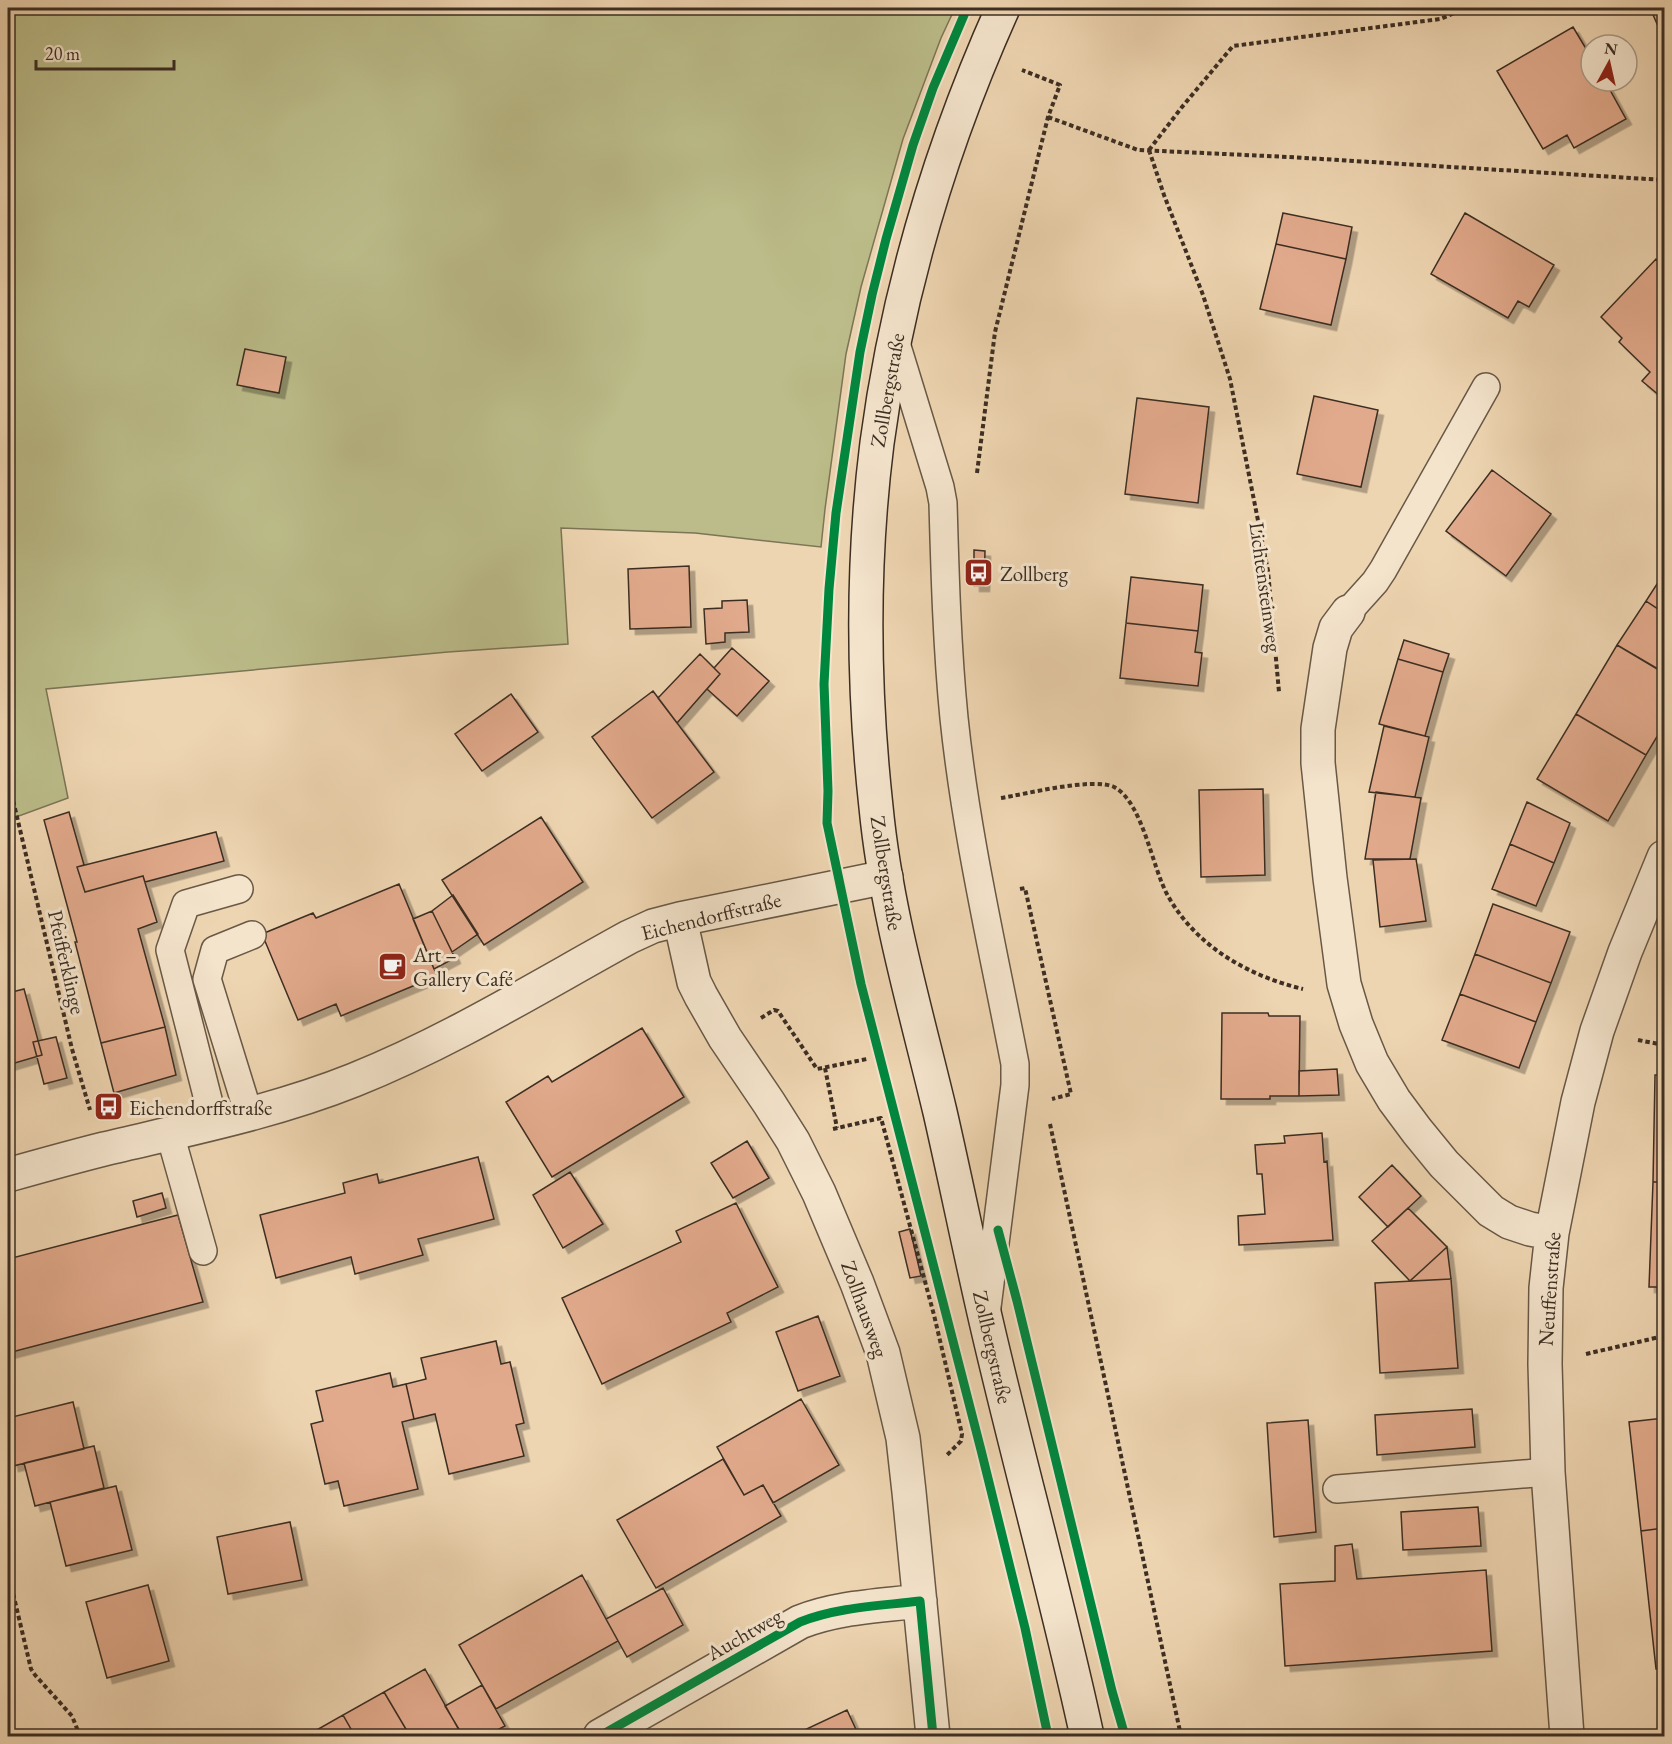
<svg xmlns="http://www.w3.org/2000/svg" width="1672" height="1744" font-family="'EB Garamond',serif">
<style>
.green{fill:#bbbc89;stroke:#7c7556;stroke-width:1.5}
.building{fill:#e2aa8c;stroke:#3c2e23;stroke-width:1.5;filter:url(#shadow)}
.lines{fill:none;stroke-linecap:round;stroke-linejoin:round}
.lane-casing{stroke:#685846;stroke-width:30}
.street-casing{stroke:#685846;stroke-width:36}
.secondary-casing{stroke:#3c2e23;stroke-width:36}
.path{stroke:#3c2e23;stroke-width:4;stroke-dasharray:4.5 3;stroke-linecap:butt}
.lane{stroke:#f4e4cc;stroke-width:27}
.street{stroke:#f4e4cc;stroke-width:33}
.secondary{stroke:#f4e4cc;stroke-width:33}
.cycleway-casing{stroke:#f4e4cc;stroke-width:13}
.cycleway{stroke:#00873e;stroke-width:9}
.labels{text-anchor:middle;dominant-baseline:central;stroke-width:6;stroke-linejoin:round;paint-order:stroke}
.street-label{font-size:21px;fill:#3c2e23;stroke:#f4e4cc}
.poi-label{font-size:21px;fill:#3c2e23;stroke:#f4e4cc;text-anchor:start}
</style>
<defs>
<filter id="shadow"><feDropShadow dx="5.5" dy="5.5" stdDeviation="0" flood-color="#0004"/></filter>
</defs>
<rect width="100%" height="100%" fill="#eed5b1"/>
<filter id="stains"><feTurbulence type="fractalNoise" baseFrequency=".00333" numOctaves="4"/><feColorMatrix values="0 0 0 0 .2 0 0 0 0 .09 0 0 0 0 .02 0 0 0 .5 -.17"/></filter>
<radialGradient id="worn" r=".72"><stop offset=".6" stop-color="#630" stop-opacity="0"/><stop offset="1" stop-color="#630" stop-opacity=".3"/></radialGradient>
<path class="green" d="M8 8H955L941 38 903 139 861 287 846 354 825 509 821 547 695 533 561 528 568 644 448 652 46 689 68 798 8 820Z"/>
<path class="building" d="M1650 8H1664V24L1658 26Z
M1573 27 1591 57V81H1605L1626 119 1574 148 1567 135 1543 149 1497 71Z
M1283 213 1352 227 1346 259 1276 244Z
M1465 213 1554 265 1529 307 1518 301 1508 318 1431 274Z
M1276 244 1346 259 1331 325 1260 309Z
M1656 259 1664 267V392L1660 396 1642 381 1650 372 1619 342 1622 338 1601 317Z
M245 349 286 357 279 393 237 385Z
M1314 396 1378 410 1361 487 1297 474Z
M1137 398 1209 407 1198 503 1125 494Z
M1492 470 1551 514 1506 576 1446 531Z
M974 550 985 551 984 586H974Z
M689 566 691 627 630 629 628 569Z
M1131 577 1203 585 1198 631 1126 623Z
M1657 584 1664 588V613L1646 601Z
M747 600 749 632 725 633V642L706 644 704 609 722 608V601Z
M1646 601 1664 613V659L1658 669 1617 645Z
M1126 623 1198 631 1195 652 1202 653 1198 686 1120 678Z
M1404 640 1449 654 1443 672 1398 659Z
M1617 645 1664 673V725L1646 755 1576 714Z
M732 648 769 681 737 716 707 689 720 674 714 668Z
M700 654 720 674 677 723 658 698Z
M1398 659 1443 672 1425 736 1379 724Z
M653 691 714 772 652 818 592 737Z
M511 694 538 732 482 771 455 734Z
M1576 714 1646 755 1608 821 1537 779Z
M1384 726 1429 737 1415 797 1369 792Z
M1263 789 1265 875 1201 877 1199 790Z
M1376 792 1421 798 1410 859H1365Z
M1527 802 1570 823 1554 863 1510 844Z
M69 812 84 865 77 867 85 892 143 876 157 922 138 929 165 1027 101 1043 75 942H77L44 820Z
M541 817 583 882 484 945 442 880Z
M216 832 224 861 145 882 143 876 85 892 77 867Z
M1510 844 1554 863 1536 906 1492 889Z
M1416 859 1426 921 1380 927 1373 860Z
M399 884 437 976 341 1016 336 1004 298 1020 262 934 313 913 316 918Z
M453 895 478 934 452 952 432 911Z
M1493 904 1570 932 1551 983 1475 954Z
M432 911 455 958 434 969 413 919Z
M1475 954 1551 983 1536 1022 1460 994Z
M24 989 42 1055 8 1065V993Z
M1460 994 1536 1022 1519 1068 1442 1040Z
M1222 1013H1268L1269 1016H1300L1299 1096H1270V1099H1221Z
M165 1027 176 1075 114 1093 101 1043Z
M642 1028 684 1097 552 1177 506 1102 548 1076 552 1082Z
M56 1037 67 1078 44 1084 33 1042Z
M1337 1069 1339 1095 1299 1096V1071Z
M1655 1075H1664V1182H1653Z
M1322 1133 1324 1162 1327 1161 1333 1240 1239 1245 1238 1216 1265 1214 1262 1174H1257L1255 1145 1285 1143 1284 1136Z
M747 1141 769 1178 733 1198 711 1163Z
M478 1157 494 1219 418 1239 423 1255 355 1274 351 1257 276 1278 260 1215 345 1193 343 1183 377 1174 379 1183Z
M1392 1165 1421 1196 1388 1227 1359 1197Z
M570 1172 603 1224 563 1248 533 1195Z
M1653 1182H1664V1287H1649Z
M162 1193 166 1208 137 1217 133 1201Z
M736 1203 778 1287 727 1313 731 1322 602 1384 562 1298 681 1242 676 1231Z
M1408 1208 1447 1247 1410 1281 1372 1241Z
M178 1215 203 1302 8 1353V1259Z
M910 1229 921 1276 910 1278 899 1232Z
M1447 1247 1451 1279 1410 1281Z
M1451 1279 1458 1368 1380 1373 1375 1283Z
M818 1316 840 1376 798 1391 776 1332Z
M496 1341 501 1364 510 1362 524 1423 516 1425 524 1456 449 1474 435 1414 414 1419 406 1384 426 1379 421 1358Z
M390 1373 393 1387 406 1384 414 1419 402 1422 418 1489 344 1506 338 1481 325 1484 311 1424 323 1421 316 1391Z
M801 1399 839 1465 773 1503 763 1485 744 1495 717 1447Z
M73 1402 84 1449 13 1466 8 1443V1418Z
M1472 1409 1475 1447 1377 1455 1375 1415Z
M1664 1418V1528L1641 1531 1629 1422Z
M1308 1420 1316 1532 1274 1537 1267 1423Z
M94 1446 104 1488 35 1506 24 1463Z
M723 1459 744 1495 763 1485 781 1516 656 1588 617 1520Z
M116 1486 132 1550 66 1566 50 1502Z
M1478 1507 1481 1546 1403 1550 1401 1512Z
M290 1522 302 1580 228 1594 217 1537Z
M1664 1528V1668L1656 1669 1641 1531Z
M1352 1544 1357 1579 1486 1570 1492 1651 1285 1666 1280 1584 1335 1581V1546Z
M582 1575 618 1641 496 1709 459 1645Z
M148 1585 169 1661 107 1678 86 1602Z
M663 1588 683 1625 627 1657 606 1619Z
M425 1669 460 1732 452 1736H410L384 1692Z
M482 1685 505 1726 486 1736H463L445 1706Z
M384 1692 410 1736H355L343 1715Z
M847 1710 859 1736H800L798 1733Z
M343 1715 355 1736H306Z"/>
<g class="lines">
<defs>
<path id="lane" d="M895 340 940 487 943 503C945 575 947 647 954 718 966 834 993 949 1015 1064V1085L987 1307
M1348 612 1375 582 1383 570 1486 387
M249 1115 207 979 215 950 252 935
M214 1123 170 950 186 904 239 889
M170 1134 203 1251
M1337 1489 1548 1472"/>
<path id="street" d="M1348 612 1336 628 1330 648 1318 729V763L1330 878 1344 984 1356 1024 1372 1063 1394 1100 1417 1131 1444 1164 1491 1211 1509 1222 1530 1229 1552 1233
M680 919 694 982 701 996 725 1038 769 1103 793 1141 819 1193 857 1283 883 1353 903 1438 909 1492 933 1736
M8 1175C40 1166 72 1157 104 1149 188 1129 274 1112 354 1080 451 1041 538 987 629 937L653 926 680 919 886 877
M600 1736 800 1622C838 1607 879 1606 920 1601
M1567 1736 1548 1472 1545 1364 1546 1288 1552 1233 1578 1102 1597 1031 1625 952 1664 857"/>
<path id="secondary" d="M1003 8C941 146 897 292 877 443 862 562 863 688 876 807 886 911 916 1011 940 1112 956 1182 970 1252 986 1321 1018 1460 1057 1597 1087 1736"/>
</defs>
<use href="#lane" class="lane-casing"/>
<use href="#street" class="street-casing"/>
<use href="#secondary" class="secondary-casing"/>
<path class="path" d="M1048 117 1138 150 1289 157 1664 180
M1149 150 1164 195 1203 295 1230 379 1268 571 1279 692
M1149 150 1182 107 1233 46 1440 19 1467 8
M977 473 995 332 1048 117 1060 85 1022 70
M8 779 72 1049 90 1110
M1001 798C1026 794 1093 777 1114 787 1143 802 1152 868 1168 896 1196 946 1248 976 1303 989
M1020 889 1025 888 1071 1094 1052 1099
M761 1018 774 1010 778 1011 817 1069 867 1059
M1638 1040 1664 1045
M825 1068 837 1128
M1050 1124 1181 1736
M833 1129 881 1118 934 1315 962 1434 961 1441 946 1456
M1586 1354 1664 1336
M8 1572 31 1669 35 1675 72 1716 80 1736"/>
<use href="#lane" class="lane"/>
<use href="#street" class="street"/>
<use href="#secondary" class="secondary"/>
<defs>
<path id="cycleway" d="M967 8 933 88 913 145 886 239 872 295 860 352 836 513 829 589 824 684 828 791 827 823 861 984 981 1450 1025 1628 1048 1736
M998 1230 1017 1301 1112 1691 1125 1736
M600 1736 800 1622C838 1607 879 1606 920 1601L933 1736"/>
</defs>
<use href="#cycleway" class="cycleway-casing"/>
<use href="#cycleway" class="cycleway"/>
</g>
<defs>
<symbol id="bus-square" viewBox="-11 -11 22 22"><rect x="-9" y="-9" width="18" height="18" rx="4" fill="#8f2418" stroke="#f4e4cc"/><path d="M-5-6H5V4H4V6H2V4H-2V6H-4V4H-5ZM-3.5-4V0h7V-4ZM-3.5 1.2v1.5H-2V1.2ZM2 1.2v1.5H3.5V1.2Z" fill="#fff"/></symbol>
<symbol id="cafe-square" viewBox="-11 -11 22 22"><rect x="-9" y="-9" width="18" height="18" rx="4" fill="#8f2418" stroke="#f4e4cc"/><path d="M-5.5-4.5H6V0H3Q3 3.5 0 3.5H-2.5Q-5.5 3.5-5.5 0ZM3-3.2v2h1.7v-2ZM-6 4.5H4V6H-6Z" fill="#fff"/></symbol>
</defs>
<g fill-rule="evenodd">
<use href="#bus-square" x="962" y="556" width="33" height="33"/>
<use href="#cafe-square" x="376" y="950" width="33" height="33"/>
<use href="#bus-square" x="92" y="1090" width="33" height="33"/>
</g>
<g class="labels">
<g class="street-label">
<text transform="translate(887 390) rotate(-80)">Zollbergstraße</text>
<text transform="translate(1266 587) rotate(82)">Lichtensteinweg</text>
<text transform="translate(887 873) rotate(81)">Zollbergstraße</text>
<text transform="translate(711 916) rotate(-14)">Eichendorffstraße</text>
<text transform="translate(67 962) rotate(77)">Pfeifferklinge</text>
<text transform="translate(1549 1289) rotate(-86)">Neuffenstraße</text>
<text transform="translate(865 1309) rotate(70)">Zollhausweg</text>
<text transform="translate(993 1347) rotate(77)">Zollbergstraße</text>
<text transform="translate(744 1634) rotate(-30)">Auchtweg</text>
</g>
<g class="poi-label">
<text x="1000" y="573">Zollberg</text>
<text x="413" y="954">Art –<tspan x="413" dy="24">Gallery Café</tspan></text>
<text x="129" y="1107">Eichendorffstraße</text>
</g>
</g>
<rect width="1672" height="1744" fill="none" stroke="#eed5b1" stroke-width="30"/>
<rect x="9" y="9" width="1654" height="1726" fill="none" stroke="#3c2e23" stroke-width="3"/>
<rect x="15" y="15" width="1642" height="1714" fill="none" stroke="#3c2e23" stroke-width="1.5"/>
<g transform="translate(1609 63) rotate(8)"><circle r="28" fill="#f4e4cc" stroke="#aa9b88" stroke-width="1.5"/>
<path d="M0-4.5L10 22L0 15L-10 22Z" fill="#8f2418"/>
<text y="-9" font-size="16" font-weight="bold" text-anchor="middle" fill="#3c2e23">N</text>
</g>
<path d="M36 60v9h138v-9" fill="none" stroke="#3c2e23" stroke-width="3"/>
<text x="45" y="60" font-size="18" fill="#3c2e23" stroke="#f4e4cc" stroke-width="4.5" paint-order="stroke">20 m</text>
<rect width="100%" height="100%" filter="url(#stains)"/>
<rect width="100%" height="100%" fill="url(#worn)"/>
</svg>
